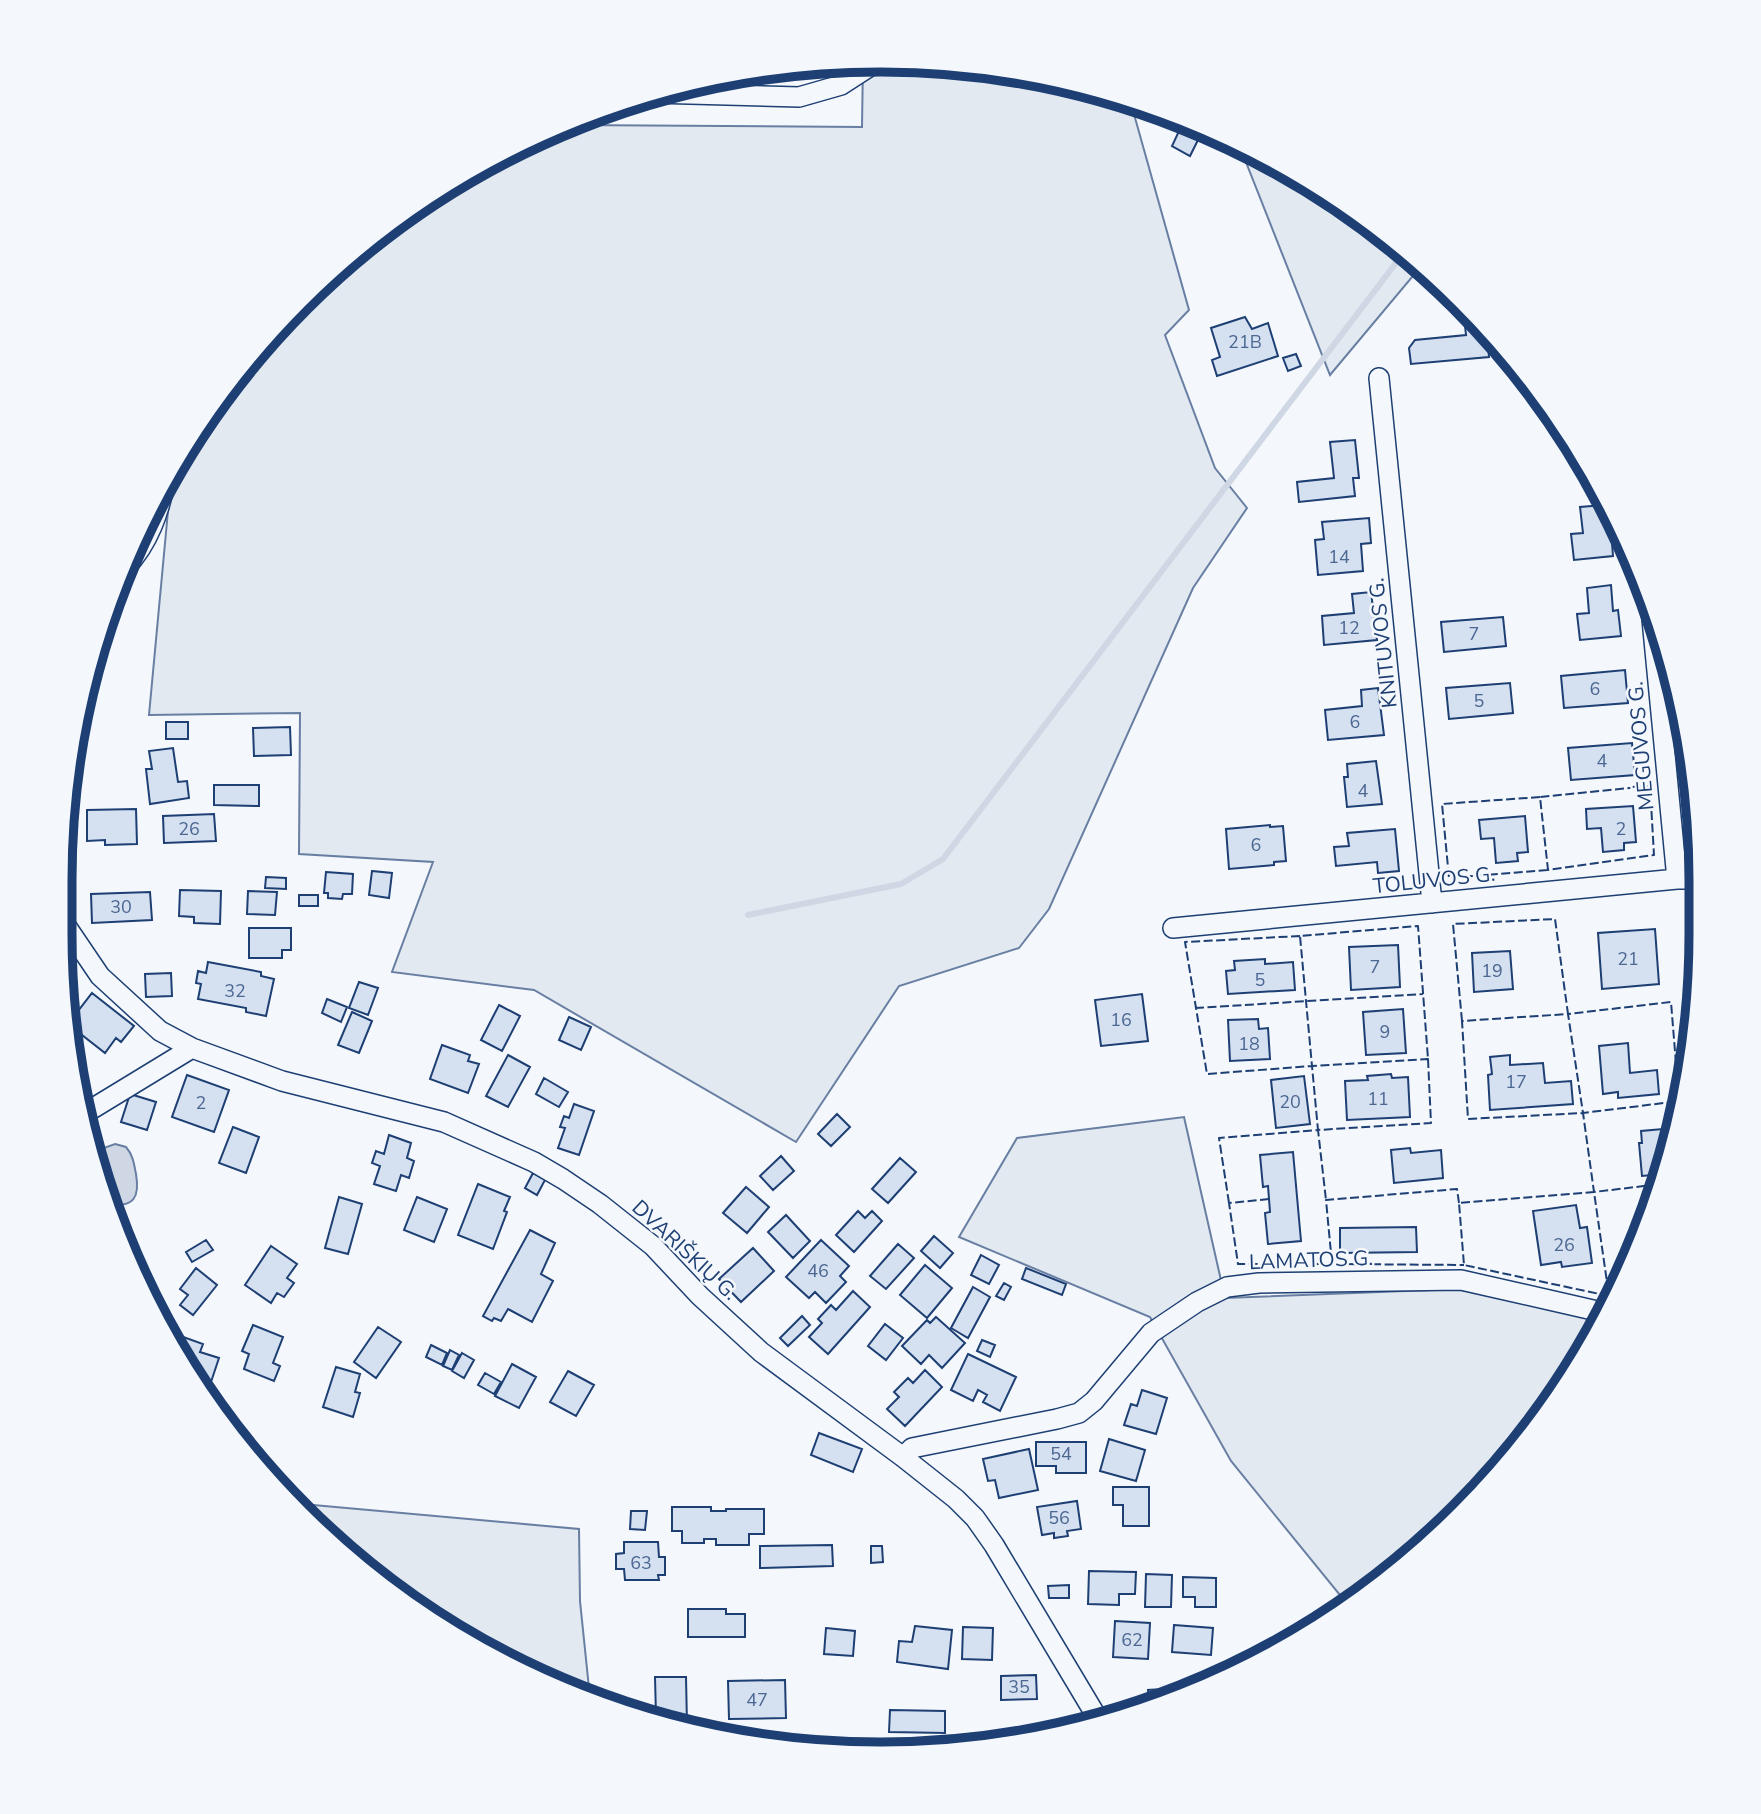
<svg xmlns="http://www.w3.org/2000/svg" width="1761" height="1814" font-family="'Nunito Sans',sans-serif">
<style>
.green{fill:#e3e9f0;stroke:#687fa3;stroke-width:2}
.water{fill:#cfd7e4;stroke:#687fa3;stroke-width:2}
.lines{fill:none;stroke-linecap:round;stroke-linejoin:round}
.stream{stroke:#cfd7e4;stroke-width:6}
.building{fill:#d5e0f0;stroke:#1d3f73;stroke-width:2}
.street-casing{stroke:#1d3f73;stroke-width:22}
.street{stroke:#f4f7fb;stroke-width:19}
.fence{stroke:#1d3f73;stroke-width:2;stroke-dasharray:9 3.5;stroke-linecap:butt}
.labels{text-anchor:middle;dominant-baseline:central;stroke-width:5;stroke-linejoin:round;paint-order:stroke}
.number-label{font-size:18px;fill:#4b6792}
.street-label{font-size:21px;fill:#1d3f73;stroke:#f4f7fb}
.rim{fill:none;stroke:#1d3f73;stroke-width:9}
</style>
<rect width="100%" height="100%" fill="#f4f7fb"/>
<path class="green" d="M863 62 988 67 1130 100 1189 310 1165 335 1215 468 1247 508 1193 588 1049 909 1019 948 899 986 796 1142 534 990 392 972 433 862 299 854 300 713 149 715 168 511 179 457 264 339 381 229 518 144 569 125 862 127Z
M1240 147 1291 170 1423 264 1330 375Z
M1184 1117 1225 1298 1457 1289 1602 1321 1592 1344 1498 1475 1381 1585 1348 1605 1231 1461 1150 1317 959 1237 1017 1138Z
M291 1503 579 1529 580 1601 590 1698 567 1692 425 1616 300 1514Z"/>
<path class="water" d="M115 1144 126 1147C133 1155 134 1164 136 1174 140 1197 134 1208 109 1204L94 1154 98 1150Z"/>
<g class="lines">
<path class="stream" d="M748 915 901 884 943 859 1405 251"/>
</g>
<path class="building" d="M1176 117 1201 129 1202 132 1190 156 1172 146 1180 129Z
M1463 307 1487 333 1489 357 1411 364 1409 348 1415 340 1466 335Z
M1245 317 1252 329 1268 323 1278 356 1217 376 1212 360 1220 357 1211 328Z
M1296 354 1301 366 1288 371 1283 358Z
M1355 440 1359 478H1353L1355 496 1299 502 1297 482 1334 478 1330 442Z
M1604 505 1607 531 1611 530 1613 556 1574 560 1571 534 1583 533 1580 507Z
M1369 518 1371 543 1361 544 1363 571 1318 575 1315 540 1324 539 1322 522Z
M1611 585 1613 611 1618 610 1621 636 1580 640 1577 614 1589 613 1587 588Z
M1371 592 1377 640 1324 645 1322 616 1354 613 1352 594Z
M1503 617 1506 646 1444 652 1441 622Z
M1625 670 1628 703 1564 708 1561 676Z
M1510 683 1513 713 1449 719 1446 688Z
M1378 688 1384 735 1328 740 1325 710 1362 706 1361 690Z
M82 708H90V721H79Z
M166 722H188V739H166Z
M290 727 291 755 254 756 253 728Z
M1632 743 1635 775 1571 780 1568 748Z
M173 748 178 782 187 781 189 798 150 804 146 769H152L149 751Z
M1376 761 1382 804 1347 807 1344 777H1348L1347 764Z
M214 785H259V806L214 805Z
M1633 806 1636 842 1624 843V850L1603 852 1601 828 1587 829 1586 809Z
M136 809 137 844 105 845V840L87 841V810Z
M214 814 216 841 164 843 163 816Z
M1525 816 1528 852 1517 853 1518 861 1496 863 1494 838 1481 839 1479 820Z
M1270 825V827L1283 826 1286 861 1274 862V865L1229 869 1226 829Z
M1395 829 1399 871 1378 873 1377 862 1336 866 1334 847 1349 846 1347 833Z
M372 871 392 873 389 898 369 895Z
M326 872 353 874 352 894H343L342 899 328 898V893H324Z
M266 877 286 878V889L265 888Z
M180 890 221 891 220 924 194 923V917L179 916Z
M248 891 277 892 275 915 247 914Z
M150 892 152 920 92 923 91 894Z
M299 895H318V906H299Z
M249 928H291V950H282V958H249Z
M1655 929 1659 984 1602 989 1598 933Z
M1398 945 1400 987 1351 990 1349 947Z
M1510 951 1513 989 1474 992 1472 953Z
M1265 959V964L1293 962 1295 990 1228 994 1226 971 1235 970 1234 961Z
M208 962 261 972V976L274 979 266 1016 246 1012V1008L198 999 201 984 196 983 198 971 206 973Z
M171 973 172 996 146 997 145 974Z
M359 982 378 988 368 1015 349 1008Z
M92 993 134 1026 121 1042 116 1038 105 1053 68 1024Z
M1142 994 1148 1041 1101 1046 1095 1000Z
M327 999 347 1007 341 1022 322 1013Z
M499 1005 520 1016 502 1051 481 1040Z
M1403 1009 1406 1053 1366 1055 1363 1012Z
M352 1012 372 1021 359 1053 338 1045Z
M569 1017 591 1027 581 1050 559 1040Z
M1258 1019 1259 1029 1268 1028 1270 1059 1230 1061 1228 1020Z
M1628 1043 1630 1073 1657 1070 1659 1094 1618 1098V1092L1603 1094 1599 1046Z
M442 1045 470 1055 468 1061 479 1064 468 1093 430 1079Z
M508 1055 530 1067 508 1107 486 1096Z
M1510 1055V1065L1543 1063 1545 1083 1571 1081 1573 1104 1490 1110 1488 1075 1492 1074 1490 1057Z
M1391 1074 1392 1078 1408 1077 1410 1117 1347 1120 1345 1081 1368 1080 1367 1076Z
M187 1075 229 1090 214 1132 172 1117Z
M1304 1076 1310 1124 1276 1128 1271 1080Z
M544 1078 568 1092 559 1107 536 1094Z
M130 1094 156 1102 147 1130 121 1122Z
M574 1104 594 1111 579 1155 558 1148 565 1128 560 1127 564 1116 569 1118Z
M837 1114 850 1127 831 1146 818 1134Z
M233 1127 259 1137 246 1173 219 1163Z
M1674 1128 1663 1174 1642 1176 1639 1143H1642L1641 1131Z
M389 1135 411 1143 407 1158 414 1161 409 1178 401 1175 396 1191 374 1184 380 1166 372 1163 376 1151 384 1154Z
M1410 1148 1411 1153 1441 1150 1443 1178 1394 1183 1391 1150Z
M1293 1152 1301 1241 1268 1244 1265 1213 1270 1212 1268 1186 1263 1187 1260 1155Z
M781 1156 794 1171 773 1190 760 1176Z
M900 1158 916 1172 888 1203 872 1189Z
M533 1173 545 1180 537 1195 525 1188Z
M478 1184 510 1197 504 1211 507 1212 493 1249 458 1235Z
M746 1187 769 1207 747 1233 723 1213Z
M339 1197 362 1204 348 1254 325 1248Z
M417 1197 447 1209 434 1242 404 1230Z
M1576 1205 1580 1228 1587 1227 1592 1263 1562 1267 1561 1262 1541 1265 1533 1211Z
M858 1211 865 1218 872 1211 882 1221 854 1252 836 1235Z
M786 1215 810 1241 793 1258 768 1232Z
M1416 1227 1417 1252 1340 1253V1228Z
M530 1230 555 1243 541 1274 553 1281 532 1322 508 1309 501 1321 494 1318 492 1321 483 1316Z
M934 1236 953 1253 940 1268 921 1251Z
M206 1240 213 1250 192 1262 186 1252Z
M821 1240 849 1266 840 1276 846 1282 826 1303 815 1292 809 1298 786 1277Z
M898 1244 914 1258 886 1289 870 1276Z
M271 1246 297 1264 287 1278 294 1283 284 1297 277 1293 271 1303 245 1285Z
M753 1248 774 1271 741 1302 719 1279Z
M981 1255 999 1265 989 1284 971 1275Z
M925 1265 952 1288 927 1318 900 1295Z
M196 1268 217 1285 193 1315 180 1305 188 1295 180 1289Z
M1026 1268 1066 1284 1062 1295 1022 1279Z
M1004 1283 1011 1287 1004 1300 996 1296Z
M973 1287 990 1297 968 1338 951 1328Z
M853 1291 870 1307 828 1354 809 1337 822 1323 818 1319 831 1305 836 1310Z
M802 1316 810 1325 788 1346 780 1338Z
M936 1317 965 1343 942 1368 929 1355 921 1364 902 1346 927 1320 930 1323Z
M885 1324 903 1338 886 1360 868 1346Z
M253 1325 283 1337 273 1363 280 1366 274 1381 244 1369 249 1354 242 1351Z
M378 1327 401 1342 376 1378 354 1362Z
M175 1334 203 1344 200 1352 219 1358 207 1394 198 1390 172 1341Z
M982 1340 995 1345 990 1357 977 1351Z
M431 1345 447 1353 442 1365 426 1357Z
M450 1350 459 1355 452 1370 443 1366Z
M462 1353 474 1360 464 1378 452 1371Z
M968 1354 1016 1377 1000 1411 983 1402 987 1395 978 1390 973 1401 951 1390Z
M512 1364 536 1377 519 1408 495 1396Z
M336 1367 360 1374 355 1392 360 1393 353 1417 323 1407Z
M925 1370 942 1387 905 1426 887 1409 899 1397 894 1392 908 1378 913 1383Z
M568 1371 594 1385 576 1416 550 1402Z
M485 1373 501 1382 494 1394 478 1385Z
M1142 1390 1167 1398 1156 1434 1124 1425 1131 1404 1137 1406Z
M819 1433 862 1449 853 1472 811 1455Z
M1109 1439 1145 1450 1136 1481 1100 1471Z
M1036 1442H1086V1473H1056V1466H1036Z
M1029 1449 1038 1490 999 1498 995 1480 988 1481 983 1459Z
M1113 1487H1149V1526H1123V1505H1113Z
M1077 1501 1081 1529 1067 1531 1068 1536 1054 1538V1533L1042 1535 1037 1507Z
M672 1507H711V1511H726V1509H764V1534H749V1545H716V1539H704V1543H682V1531H672Z
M631 1511H647L645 1530 630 1529Z
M624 1542H658L659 1557H665V1575H658L659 1580H625L624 1569H616V1554L624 1553Z
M832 1545 833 1566 760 1568V1546Z
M871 1546H882L883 1562 871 1563Z
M1089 1571 1136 1572 1135 1594H1119V1605L1088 1604Z
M1146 1574 1172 1575 1171 1607H1145Z
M1183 1577 1216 1578V1607H1195V1597H1183Z
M1069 1585V1598H1049L1048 1586Z
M688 1609H726V1614H745V1637H688Z
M1115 1621 1150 1623 1148 1659 1113 1657Z
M1174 1625 1213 1628 1211 1655 1172 1652Z
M915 1626 952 1630 948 1669 897 1662 899 1641 912 1642Z
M963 1627 993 1628 992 1660 962 1659Z
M826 1628 855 1631 853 1656 824 1654Z
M1036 1675 1037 1699 1001 1700V1676Z
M655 1677H686L687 1725 656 1716Z
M785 1680 786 1718 729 1719 728 1681Z
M1197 1687 1149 1705 1148 1690Z
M890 1710 945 1711V1733L889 1732Z
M932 1745V1753L901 1752V1746Z"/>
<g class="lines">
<defs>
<path id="street" d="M652 93 799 97 841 85 875 63
M1379 378 1432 903
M125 568C149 543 159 512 166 479
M1651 609 1677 879
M60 917 100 976 160 1031 192 1048 282 1081 444 1122 534 1162 563 1179 600 1204 653 1246 700 1296 761 1352 903 1457 956 1499 975 1518 994 1545 1101 1724
M1173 928 1677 879H1698
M82 1115 192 1048
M903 1457 912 1448 1057 1419 1079 1413 1094 1401 1151 1333 1197 1302 1227 1287 1259 1283 1461 1280 1606 1313"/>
</defs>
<use href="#street" class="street-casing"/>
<use href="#street" class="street"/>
<path class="fence" d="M1692 779H1689L1695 855H1699
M1650 786 1654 855 1548 870 1540 797Z
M1540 797 1442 804 1449 878 1548 870
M1300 936 1185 942 1207 1074 1312 1066 1300 936 1418 926 1428 1059
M1195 1008 1423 994
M1462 1021 1453 924 1555 919 1568 1014 1462 1021 1468 1119 1583 1113 1594 1192 1661 1184
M1428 1059 1431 1123 1318 1130 1312 1066Z
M1679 1101 1671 1002 1568 1014 1583 1113 1680 1101
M1269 1199 1229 1203 1238 1264H1332
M1229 1203 1219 1138 1318 1130 1326 1200
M1459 1203 1457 1189 1326 1200 1332 1264 1464 1265
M1609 1296 1464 1265 1459 1203 1594 1192 1609 1296 1613 1297"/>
</g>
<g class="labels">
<g class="number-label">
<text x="1245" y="342">21B</text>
<text x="1339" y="557">14</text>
<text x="1349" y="628">12</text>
<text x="1474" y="634">7</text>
<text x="1595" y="689">6</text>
<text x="1479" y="701">5</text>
<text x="1355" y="722">6</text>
<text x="1602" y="761">4</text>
<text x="1363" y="791">4</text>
<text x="189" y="829">26</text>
<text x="1621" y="829">2</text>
<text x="1256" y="845">6</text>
<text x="121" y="907">30</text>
<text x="1628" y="959">21</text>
<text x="1375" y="967">7</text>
<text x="1492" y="971">19</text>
<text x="1260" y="980">5</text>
<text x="235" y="991">32</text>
<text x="1121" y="1020">16</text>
<text x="1385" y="1032">9</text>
<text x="1249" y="1044">18</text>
<text x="1516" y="1082">17</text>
<text x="1378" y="1099">11</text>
<text x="1290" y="1102">20</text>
<text x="201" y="1103">2</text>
<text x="1564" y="1245">26</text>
<text x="818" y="1271">46</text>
<text x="1061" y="1454">54</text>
<text x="1059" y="1518">56</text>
<text x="641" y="1563">63</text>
<text x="1132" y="1640">62</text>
<text x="1019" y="1687">35</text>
<text x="757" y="1700">47</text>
</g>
<g class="street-label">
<text transform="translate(1383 643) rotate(-96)">KNITUVOS G.</text>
<text transform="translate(1641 746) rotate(-95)">MĖGUVOS G.</text>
<text transform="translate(1434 880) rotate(-6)">TOLUVOS G.</text>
<text transform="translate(685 1250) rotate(43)">DVARIŠKIŲ G.</text>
<text transform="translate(1311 1260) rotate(-2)">LAMATOS G.</text>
</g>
</g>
<path d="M0 0H1761V1814H0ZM880 72H881A808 808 0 0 1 1689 880V934A808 808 0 0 1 881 1742H880A808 808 0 0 1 72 934V880A808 808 0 0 1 880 72Z" fill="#f4f7fb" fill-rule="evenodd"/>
<path class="rim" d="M880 72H881A808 808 0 0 1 1689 880V934A808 808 0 0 1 881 1742H880A808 808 0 0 1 72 934V880A808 808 0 0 1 880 72Z"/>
</svg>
